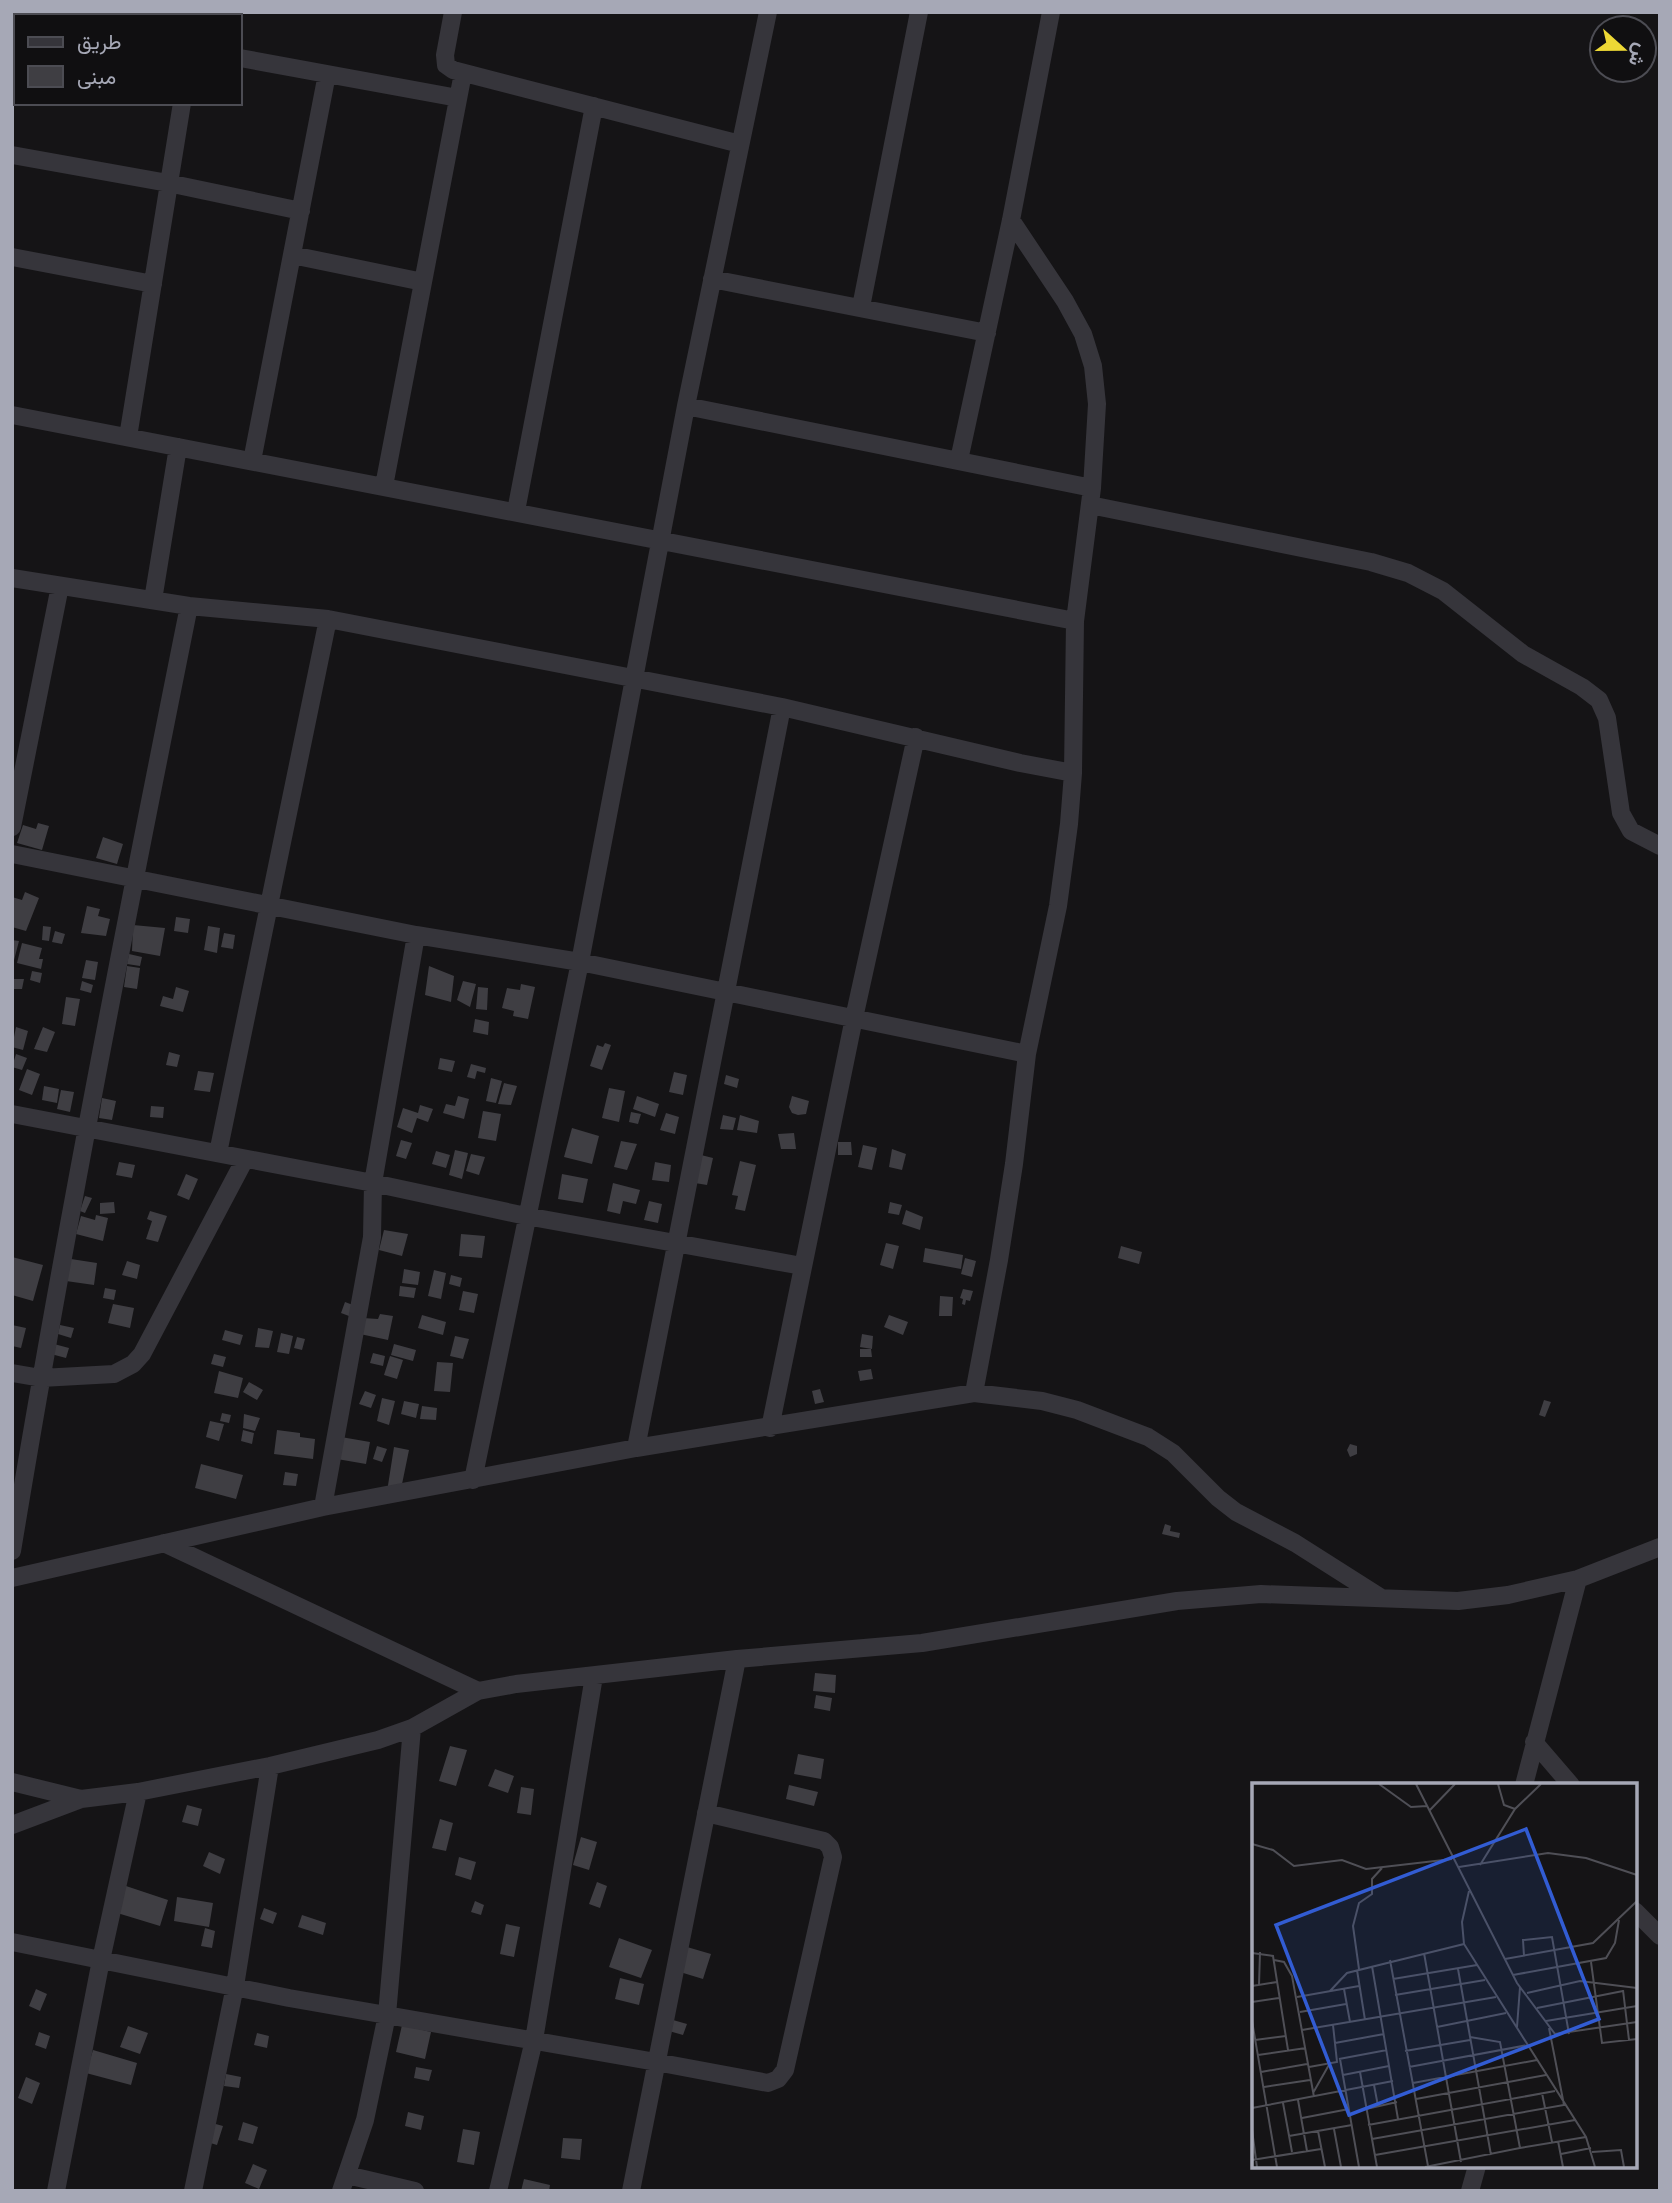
<svg xmlns="http://www.w3.org/2000/svg" width="1672" height="2203" font-family="Manrope,Vazirmatn,sans-serif">
<style>
.building{fill:#3f3e43}
.lines{fill:none;stroke-linecap:round;stroke-linejoin:round}
.minor{stroke:#36353b;stroke-width:18}
.inset-road{fill:none;stroke:#4f4f56;stroke-width:2}
.view{fill:#325cd3;fill-opacity:0.15;stroke:#325cd3;stroke-width:3.5}
.inset-edge{fill:none;stroke:#a6a8b6;stroke-width:3.5}
</style>
<rect width="100%" height="100%" fill="#151416"/>
<path class="building" d="M38 823 49 826 42 850 17 843 23 825 36 829Z
M103 837 123 844 117 864 96 858Z
M25 892 39 898 26 931 12 927V897L22 900Z
M87 906 100 909 98 916 110 919 106 936 81 933Z
M176 917 190 919 188 933 174 931Z
M133 925 165 928 160 956 132 951Z
M43 926 51 927 49 941 42 940Z
M208 926 220 928 217 953 204 950Z
M55 931 65 934 62 944 52 942Z
M224 933 235 935 233 949 221 947Z
M12 940 19 941 13 964H12Z
M22 943 42 948 39 959H43L41 969 17 963Z
M129 954 142 957 140 966 127 964Z
M86 960 98 962 95 980 82 978Z
M127 966 140 968 137 989 124 987Z
M429 966 454 976 451 1002 425 995Z
M32 971 42 973 40 983 30 980Z
M12 979H24L22 989H12Z
M82 981 93 985 91 993 80 990Z
M463 981 476 984 470 1007 457 1000Z
M521 984 535 987 528 1019 513 1016 514 1011 502 1008 507 988 520 990Z
M176 987 189 991 183 1012 160 1006 163 996 173 999Z
M478 987 488 988 487 1010 476 1009Z
M66 997 80 999 75 1026 62 1024Z
M475 1019 489 1022 488 1035 473 1032Z
M16 1027 28 1031 23 1050 12 1047Z
M43 1027 55 1032 47 1052 34 1049Z
M605 1043 611 1045 602 1070 590 1066 597 1045 603 1047Z
M169 1052 180 1055 177 1067 166 1065Z
M16 1054 27 1058 22 1070 12 1067Z
M440 1058 455 1061 452 1072 438 1069Z
M471 1064 486 1068 485 1073 477 1071 475 1079 467 1077Z
M27 1069 40 1074 32 1095 19 1090Z
M198 1071 214 1073 210 1092 194 1090Z
M674 1072 687 1075 683 1095 669 1092Z
M726 1075 739 1079 737 1088 724 1084Z
M491 1078 502 1081 496 1103 486 1101Z
M504 1083 517 1086 511 1105 498 1104Z
M44 1086 59 1089 57 1103 42 1100Z
M609 1088 625 1091 619 1122 602 1118Z
M61 1090 74 1092 70 1112 57 1109Z
M458 1096 469 1099 464 1119 443 1113 446 1104 455 1106Z
M637 1096 659 1104 655 1117 633 1109Z
M792 1096 809 1101 806 1114 798 1115 792 1113 789 1107Z
M102 1098 116 1101 112 1120 99 1118Z
M420 1105 433 1109 428 1122 417 1118 412 1133 397 1127 403 1108 418 1113Z
M151 1106 164 1107 163 1118 150 1117Z
M483 1111 501 1114 496 1141 478 1138Z
M631 1112 641 1114 638 1124 629 1122Z
M666 1113 679 1117 675 1134 660 1130Z
M723 1115 736 1118 733 1130 720 1129Z
M740 1115 759 1121 757 1133 737 1130Z
M572 1128 599 1136 592 1164 564 1157Z
M794 1133 796 1149H781L778 1134Z
M401 1140 412 1143 406 1159 396 1156Z
M621 1141 637 1144 627 1170 614 1167Z
M838 1142H851L852 1155H838Z
M863 1145 877 1148 872 1170 858 1167Z
M892 1149 906 1154 902 1170 889 1167Z
M455 1150 468 1153 462 1179 449 1175Z
M436 1151 450 1155 446 1168 432 1164Z
M471 1154 485 1157 479 1175 466 1171Z
M701 1155 713 1158 707 1185 695 1183Z
M740 1161 756 1165 745 1211 735 1209 738 1196 732 1195Z
M119 1162 135 1165 132 1178 116 1175Z
M655 1162 671 1165 669 1182 652 1180Z
M186 1174 198 1179 189 1200 177 1195Z
M562 1174 588 1179 583 1203 558 1199Z
M613 1183 640 1190 636 1204 623 1201 620 1214 607 1211Z
M85 1196 92 1198 85 1213 80 1211Z
M649 1201 662 1204 658 1223 644 1220Z
M114 1202 115 1213 100 1214V1203Z
M890 1202 902 1205 899 1215 888 1213Z
M906 1210 923 1217 920 1230 902 1224Z
M150 1211 167 1216 158 1242 146 1239 152 1221 147 1219Z
M96 1215 108 1218 103 1241 76 1234 81 1216 95 1220Z
M384 1230 408 1234 402 1256 379 1250Z
M461 1234 485 1236 482 1258 459 1256Z
M886 1243 899 1246 893 1269 880 1265Z
M1121 1246 1142 1252 1139 1264 1118 1258Z
M925 1248 963 1255 961 1269 923 1262Z
M12 1257 43 1265 33 1301 12 1295Z
M965 1258 976 1261 972 1277 961 1274Z
M71 1259 97 1263 94 1285 66 1281Z
M127 1261 140 1265 137 1279 122 1275Z
M404 1269 420 1272 418 1285 402 1283Z
M434 1270 446 1273 441 1299 428 1296Z
M451 1275 462 1278 460 1287 449 1284Z
M400 1286 416 1288 414 1298 399 1296Z
M105 1288 116 1290 114 1300 103 1298Z
M963 1289 973 1291 970 1301 966 1300 965 1305 962 1304 963 1299 960 1298Z
M463 1291 478 1294 474 1313 459 1310Z
M940 1296 953 1297 952 1316H939Z
M345 1302 353 1305 349 1316 341 1313Z
M113 1304 134 1308 130 1328 108 1323Z
M380 1314 393 1316 388 1340 360 1334 363 1318 378 1319Z
M422 1315 446 1322 443 1335 418 1328Z
M889 1315 908 1322 903 1335 884 1327Z
M12 1325 26 1328 21 1348 12 1346Z
M60 1325 74 1328 71 1338 58 1334Z
M258 1328 273 1331 269 1348 255 1347Z
M225 1330 243 1335 240 1345 222 1340Z
M281 1333 293 1336 289 1354 277 1352Z
M862 1334 873 1336 872 1349 860 1347Z
M455 1336 469 1339 463 1359 450 1356Z
M297 1337 305 1339 302 1350 294 1348Z
M54 1344 69 1348 66 1358 51 1354Z
M394 1344 416 1350 413 1361 391 1355Z
M860 1349H871L872 1357H860Z
M373 1353 385 1356 383 1366 370 1363Z
M214 1354 226 1357 223 1367 211 1364Z
M390 1356 403 1360 397 1379 384 1375Z
M437 1362 453 1363 450 1392 434 1391Z
M871 1369 873 1379 860 1381 858 1371Z
M219 1371 243 1378 238 1398 214 1393Z
M249 1382 263 1390 257 1400 243 1392Z
M820 1389 824 1402 815 1404 812 1391Z
M365 1391 376 1395 371 1408 359 1404Z
M382 1398 395 1401 389 1425 377 1421Z
M1544 1400 1551 1402 1545 1417 1539 1415Z
M404 1401 419 1404 416 1418 401 1414Z
M422 1406 437 1408 436 1420 420 1419Z
M222 1413 231 1415 229 1423 220 1421Z
M244 1414 260 1418 255 1431 243 1428Z
M210 1421 224 1424 219 1441 206 1437Z
M243 1430 254 1433 252 1444 241 1441Z
M277 1430 300 1433V1437L315 1439 313 1459 274 1454Z
M341 1437 370 1442 366 1464 337 1459Z
M1350 1444 1357 1446V1454L1350 1457 1347 1450Z
M377 1446 387 1449 382 1462 373 1459Z
M394 1447 409 1450 400 1494 386 1498Z
M201 1464 243 1475 236 1499 195 1488Z
M285 1472 298 1474 296 1486 283 1485Z
M1165 1524 1171 1526 1170 1531 1180 1533 1179 1538 1162 1534Z
M815 1673 836 1675 835 1693 813 1691Z
M816 1695 832 1698 830 1711 814 1708Z
M450 1746 467 1750 456 1786 439 1781Z
M798 1754 824 1759 821 1779 794 1774Z
M495 1769 514 1776 508 1793 488 1786Z
M789 1785 818 1792 814 1806 786 1799Z
M521 1787 534 1789 531 1815 517 1813Z
M187 1805 202 1809 198 1826 182 1822Z
M440 1819 453 1823 446 1851 432 1848Z
M581 1837 597 1842 589 1870 573 1865Z
M209 1852 225 1859 220 1874 203 1866Z
M459 1857 476 1862 471 1880 455 1875Z
M597 1882 607 1886 600 1908 589 1904Z
M123 1885 168 1900 160 1926 114 1912Z
M177 1897 213 1903 209 1927 174 1921Z
M475 1901 484 1905 481 1915 471 1912Z
M264 1908 277 1913 273 1924 260 1919Z
M302 1915 326 1923 323 1935 298 1927Z
M506 1924 520 1927 514 1957 500 1954Z
M205 1928 215 1931 212 1948 201 1946Z
M619 1938 652 1950 641 1978 609 1967Z
M687 1947 711 1954 703 1979 680 1972Z
M620 1978 644 1984 639 2005 615 1999Z
M36 1989 47 1994 40 2011 29 2006Z
M673 2020 687 2024 683 2035 669 2031Z
M402 2025 431 2032 425 2059 396 2052Z
M128 2026 148 2033 140 2054 120 2047Z
M39 2032 50 2036 46 2049 35 2045Z
M257 2033 269 2036 267 2048 254 2045Z
M93 2050 137 2063 131 2085 86 2073Z
M416 2067 432 2070 429 2081 414 2078Z
M226 2074 241 2077 239 2088 224 2086Z
M26 2077 40 2083 32 2104 18 2098Z
M408 2112 424 2116 421 2130 405 2126Z
M243 2122 258 2127 253 2144 238 2140Z
M212 2123 223 2126 217 2145 207 2142Z
M463 2129 480 2132 474 2165 457 2162Z
M563 2138 582 2139 580 2160 561 2158Z
M253 2164 267 2170 259 2189 245 2183Z
M524 2179 550 2185 549 2191H521Z"/>
<g class="lines">
<path class="minor" d="M453 12 445 55 446 65 453 70 740 144
M12 13 24 16
M49 16 50 12
M197 16 198 12
M240 58 458 98
M12 155 168 183 301 211
M292 255 423 282
M12 257 153 284
M712 279 987 333
M861 307 919 12
M686 406 1092 488
M12 415 1075 621
M128 437 182 103
M959 460 1011 220 1051 12
M252 461 327 74
M384 486 463 73
M1090 505 1371 562 1408 573 1443 591 1523 654 1582 687 1599 700 1607 718 1621 813 1631 831 1660 846
M516 511 594 106
M12 578 189 606 328 619 782 707 1020 763 1073 773
M153 600 178 447
M12 827 60 586
M12 854 416 935 580 962 1027 1054
M12 1114 373 1183 526 1216 802 1266
M218 1153 328 619
M12 1373 41 1378 114 1374 133 1364 142 1354 245 1159
M974 1393 999 1260 1014 1164 1027 1054 1058 906 1069 824 1073 773 1075 621 1092 488 1097 404 1093 366 1083 334 1065 301 1011 220
M770 1428 854 1018 916 737
M636 1448 782 707
M473 1480 580 962 686 406 768 12
M323 1507 372 1237 373 1183 416 935
M164 1543 478 1691
M12 1551C64 1235 126 920 189 606
M12 1578 323 1507 636 1448 974 1393 1042 1401 1077 1410 1148 1437 1173 1453 1218 1498 1236 1512 1295 1543 1380 1597
M1534 1742 1571 1785
M12 1782 81 1799
M1524 1785 1578 1579
M12 1825 81 1799 138 1792 270 1766 378 1740 412 1728 478 1691 516 1684 737 1659 922 1643 1177 1601 1261 1594 1458 1601 1508 1595 1578 1579 1660 1547
M1635 1911 1660 1936
M12 1942 289 1998 656 2062 768 2083 778 2079 785 2070 833 1857 830 1847 824 1841 706 1813
M347 2175 415 2191
M56 2191 101 1960 138 1792
M193 2191 235 1986 270 1766
M341 2191 365 2120 387 2015 412 1728
M498 2191 534 2040 594 1676
M631 2191 737 1659
M1470 2191 1477 2166"/>
</g>
<g transform="translate(1252 1783)">
<rect width="385" height="385" fill="#151416"/>
<path class="inset-road" d="M127 1 159 24 175 23M164 1 265 200 303 251 385 239M246 1 252 22 263 26M177 28 203 1M0 61 21 67 42 83 90 77 114 86 200 76M228 82 263 26 289 1M207 84 296 70 334 75 385 92M217 108 210 139 212 161 334 354 343 384M0 170 21 173 36 267M172 170 209 379M272 173 271 157 300 154 317 251M253 176 341 160 385 118M22 177 32 179 40 193 62 314M138 177 176 383M339 179 350 260 385 256M120 183 146 336M107 186 101 143 107 120 120 111V96L130 85M206 186 239 372M105 187 113 237M261 192 354 175 363 160 367 137M141 196 225 182M7 202 8 169M0 203 25 199M92 206 98 239M371 207 377 257M78 208 95 190 212 161M275 210 328 198 385 205M143 212 233 197M45 214 107 203M0 219 27 215M285 225 371 208M48 229 94 221M0 238 25 384M294 238 385 223M185 244 254 230M265 244 268 204M50 247 244 214M3 257 34 253M83 260 132 251M153 268 218 257M6 272 54 265M87 276 135 267M88 276 107 384M57 284 85 279 81 242M157 284 276 262M9 289 55 281M108 289 125 384M91 292 137 283M161 300 285 277M122 302 126 323M12 304 58 297M61 310 78 280M290 310 300 359M164 316 294 292M46 317 55 368M31 320 40 369M0 325 141 298M114 326 145 319M50 335 97 326M116 342 303 308M82 346 89 384M0 347 5 384M66 348 73 384M37 353 100 342M120 356 312 322 297 245M306 358 311 384M268 365 334 354M340 369 369 367 372 384M309 371 339 365M123 372 323 337M0 377 69 366M173 384 268 365 248 259 218 254"/>
<path class="view" d="M274 46 347 236 97 332 24 142Z"/>
<rect width="385" height="385" class="inset-edge"/>
</g>
<rect width="1672" height="2203" fill="none" stroke="#a6a8b6" stroke-width="28"/>
<rect x="14" y="14" width="228" height="91" fill="#100f11" stroke="#4c4c53" stroke-width="2"/>
<rect x="28" y="37" width="35" height="10" fill="#36353b" stroke="#4c4c53" stroke-width="2"/>
<text x="77" y="49" font-size="21" fill="#a6a8b6">طريق</text>
<rect x="28" y="66" width="35" height="21" fill="#3f3e43" stroke="#4c4c53" stroke-width="2"/>
<text x="77" y="84" font-size="21" fill="#a6a8b6">مبنى</text>
<g transform="translate(1623 49) rotate(111)"><circle r="33" fill="#100f11" stroke="#4c4c53" stroke-width="2"/>
<path d="M0-5L12 26L0 18L-12 26Z" fill="#edd835"/>
<text y="-10" font-size="19" font-weight="bold" text-anchor="middle" fill="#a6a8b6">ش</text>
</g>
</svg>
